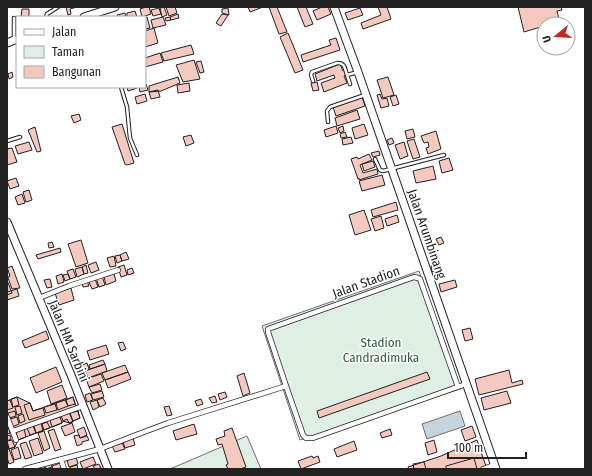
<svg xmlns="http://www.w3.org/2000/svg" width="592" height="476" font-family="'Fira Sans Condensed',sans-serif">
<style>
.green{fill:#e0efe3;stroke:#6f6f6f}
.water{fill:#c7d3dd;stroke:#6f6f6f}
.building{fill:#f3c9c0;stroke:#222}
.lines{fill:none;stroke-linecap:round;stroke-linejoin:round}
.service-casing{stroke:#222;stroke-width:4.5}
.minor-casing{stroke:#222;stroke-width:6}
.secondary-casing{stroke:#222;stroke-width:9}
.service{stroke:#fff;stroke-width:2.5}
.minor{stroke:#fff;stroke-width:4.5}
.secondary{stroke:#fff;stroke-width:7}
.labels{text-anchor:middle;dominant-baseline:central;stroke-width:3;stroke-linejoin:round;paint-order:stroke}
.street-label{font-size:13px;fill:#222;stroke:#fff}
.park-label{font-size:13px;fill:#2f5e38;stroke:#fff}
</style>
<rect width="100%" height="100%" fill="#fff"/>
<path class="green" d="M419 271 460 389 300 440 262 326Z
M247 436 261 469H170Z"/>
<path class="water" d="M460 411 465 426 427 439 422 424Z"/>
<path class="building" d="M66 7H77L70 9 71 14 68 15Z
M146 7H149L151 14 142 17 140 9Z
M164 7 167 15 162 17 160 8Z
M166 7H175L177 13 169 16Z
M248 7H263L250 12Z
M269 7H277L287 32 279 34Z
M297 7H306L313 24 305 27Z
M322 7H328L331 14 317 20 313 11Z
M378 7H387L391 19 363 29 361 23 381 15Z
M518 7H561L562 10 557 11 560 23 554 24H544V26L524 32Z
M159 8 161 14 153 16 151 10Z
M228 8 229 15 222 13V9Z
M360 8 363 15 348 20 345 13Z
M22 9H29V17H21Z
M135 11 137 17H127V13Z
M125 13 126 17H118L117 15Z
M178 14 179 18 171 20 170 17Z
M222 14 228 15 221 26 216 23Z
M147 17 150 28 145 29V18Z
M163 17 166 25 153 28 151 20Z
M170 17 171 20 166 21 165 18Z
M154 28 158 43 145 47V31Z
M288 33 303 70 295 73 280 37Z
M336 38 340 50 303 62 301 55 331 45 329 40Z
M191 45 194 54 164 61 161 53Z
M160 53 163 62 145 67V58Z
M194 60 200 79 183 82 176 65Z
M201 61 204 72 200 73 196 62Z
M340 64 343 71 345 70 346 75 344 76 347 83 324 92 321 83 335 78 334 75 317 81 315 74Z
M12 72 13 77 9 79 8 74Z
M178 77 180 83 161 91 149 92V86Z
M388 77 394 95 383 98 377 80Z
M317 82 319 90 313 91 311 83Z
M189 83 190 91 178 93 177 85Z
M145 84H146L148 90 140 92 139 87H145Z
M127 87H136L137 88 128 91Z
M158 90 160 97 151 99 149 92Z
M145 94 147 101 137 104 135 97Z
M380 94 382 99 387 98 389 106 381 108 377 95Z
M396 95 399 104 393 106 390 97Z
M362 97 365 106 336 116 333 107Z
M357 110 360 119 337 126 335 118Z
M79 114 81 120 74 123 71 116Z
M122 124 134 163 127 165 125 164 112 127Z
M364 124 368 135 355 139 352 128Z
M336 126 338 133 326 137 324 130Z
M343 126 344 131 340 133 338 128Z
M35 127 41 151 37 152 28 130Z
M413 129 415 137 407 139 405 131Z
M436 131 441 149 428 154 426 148 429 147 428 142 424 143 421 136Z
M345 132 347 137 341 138 340 134Z
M191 135 194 143 186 146 183 137Z
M351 137 353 143 343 145 342 139Z
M392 138 394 143 389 145 387 140Z
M414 139 420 157 413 159 407 141Z
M29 142 32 150 18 154 15 146Z
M404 142 408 156 400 159 395 145Z
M12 148 17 162 7 165V149Z
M379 151 380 155 373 157 371 153Z
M369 154 372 160 360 165 363 173 377 169 378 174 359 180V178L358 179 351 159 357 157 358 159Z
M449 158 453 170 442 173 439 161Z
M373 161 375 167 364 171 362 164Z
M433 166 436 179 416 183 413 171Z
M382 175 385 185 362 191 359 181Z
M16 178 19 186 10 189 7 181Z
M29 190 32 200 26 202 23 192Z
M22 194 25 203 18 205 15 197Z
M396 202 398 210 373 217 371 210Z
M364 210 371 230 355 235 349 215Z
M397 215 399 222 387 226 385 219Z
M381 216 384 228 375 231 371 219Z
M429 233 431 238 424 240 422 235Z
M441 237 444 243 439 245 436 239Z
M81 240 88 263 76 267 68 244Z
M431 241 433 248 428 250 425 243Z
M52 242 54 247 49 248 48 243Z
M60 248 61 252 38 259 36 255Z
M126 252 129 259 122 261 120 255Z
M120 255 122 261 117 263 115 256Z
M114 256 116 266 110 267 107 258Z
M96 262 99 270 91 273 88 265Z
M440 264 442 270 432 272 431 266Z
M86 265 88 273 84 274 82 267Z
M124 265 127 275 121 277 118 267Z
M12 266 20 288 12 289 7 275V268Z
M7 267 10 276 7 278Z
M82 267 84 274 77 277 75 269Z
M132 268 134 273 128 275 127 270Z
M73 269 76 277 70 279 67 271Z
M62 274 64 282 58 284 56 276Z
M68 274 70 279 65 281 63 275Z
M114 274 116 281 106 285 104 277Z
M102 276 105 285 99 287 96 278Z
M50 279 52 287 47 288 44 280Z
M95 279 98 287 92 289 89 282Z
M7 280 12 293 7 295Z
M455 280 457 287 441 292 439 284Z
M87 281 89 286 83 287 82 282Z
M71 288 74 300 59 305 55 293Z
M17 289 19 296 7 300V292Z
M470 328 473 339 465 341 462 330Z
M46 331 49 339 25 348 22 341Z
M123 342 126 349 121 351 118 343Z
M106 345 109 354 90 360 87 351Z
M103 360 105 364 90 369 89 365Z
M87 363 89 369 82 371 80 366Z
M105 364 107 371 88 378 85 371Z
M125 365 128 372 105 380 102 373Z
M56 367 62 382 36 393 30 378Z
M509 370 512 383 522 380 523 384 479 395 475 379Z
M128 372 131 379 108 388 105 380Z
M427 372 430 379 319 418 317 411Z
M244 373 250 393 243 396 237 376Z
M101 374 104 381 89 387 86 379Z
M100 384 102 390 92 393 89 387Z
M62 385 67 398 51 404 47 391Z
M102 391 104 397 93 400 91 394Z
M507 391 511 403 484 410 481 398Z
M225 392 227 397 220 400 218 394Z
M90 393 93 400 87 402 85 395Z
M215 396 217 402 212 403 209 398Z
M17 397 19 405 13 407 11 399Z
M17 397 30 403 33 411 73 397 80 418 69 423 63 421 62 423 18 440 15 447 9 449 7 442V401Z
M73 397 75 404 68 406 66 400Z
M103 398 106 404 100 407 97 400Z
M201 399 203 404 197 406 195 401Z
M10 400 13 408 7 410V401Z
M65 400 68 406 58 410 56 403Z
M97 400 99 407 93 410 90 402Z
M30 403 33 411 43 408 45 415 29 420 24 405Z
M55 404 57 410 46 413 44 407Z
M20 406 22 413 17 415 15 407Z
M169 406 172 415 167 416 164 407Z
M15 411 16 416 9 418 8 413Z
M78 411 80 418 73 421 70 413Z
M69 412 73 422 69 423 67 419 63 421 61 415Z
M23 414 25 421 20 423 18 416Z
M17 417 19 424 12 427 10 419Z
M60 417 62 423 52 427 50 420Z
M47 422 50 428 44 430 42 424Z
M41 423 43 431 36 433 34 426Z
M72 423 75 432 65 436 61 427Z
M194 424 197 434 176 440 173 431Z
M33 426 36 433 30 435 27 428Z
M472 426 476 437 465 441 461 430Z
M7 427H8L10 433 7 434Z
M84 427 87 435 80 438 77 430Z
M232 428 246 467 240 469H228L226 465 228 464 222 444 218 445 216 439 225 436 224 431Z
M24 429 26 437 18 440 16 431Z
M54 429 61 449 55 451 48 431Z
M390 429 392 435 382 438 380 433Z
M44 431 50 448 44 451 38 433Z
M10 435 11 439 7 441V436Z
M79 435 80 438 87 436 89 440 82 442V444L77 446 74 436Z
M38 438 43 453 34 456 29 441Z
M133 438 135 445 125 448 123 442Z
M12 440 15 447 9 449 7 441Z
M434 440 437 452 428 455 425 443Z
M477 440 487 469H409L408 467 441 456Z
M354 441 357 450 337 457 334 449Z
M26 442 32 457 25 459 20 444Z
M122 443 125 449 115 452 112 446Z
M18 447 21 458 14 460 11 450Z
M7 449H9L14 462 9 464 7 457Z
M312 456 313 458 318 456 320 462 301 469 298 461Z
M76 457 78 464 69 467 67 460Z
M93 457 96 464 83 469 80 462Z
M474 458 477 469H446V466Z
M51 462 52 467 46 469 44 464Z
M424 462 426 469H414L413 464Z
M60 463 62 467 58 469H53L52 466Z
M99 464 101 468 95 469 93 466Z
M44 465 45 469H31Z
M77 465 78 469H71L70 467Z"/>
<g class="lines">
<defs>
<path id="service" d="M46 17 47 14 58 7
M14 18V40
M313 81 311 75 312 72 337 63C345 62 345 69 347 75
M350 84 347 75 358 72
M121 87 127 107 130 138 137 155
M328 122 327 111 330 107 365 95
M7 141 20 137
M375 159 380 170 383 171 444 155"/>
<path id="minor" d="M39 298 69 286 118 270
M286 386 268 332V329L414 277 418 278 420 279 458 387
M7 417 16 440
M13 431 83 406
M61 459 64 469
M25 469 100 449 136 435 168 423 286 386 303 435 306 438H313L466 384
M483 469 494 465"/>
<path id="secondary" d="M334 7 358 72 496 469
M84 17 115 7
M7 43 17 39
M7 222 71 375 108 469"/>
</defs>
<use href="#service" class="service-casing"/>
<use href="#minor" class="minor-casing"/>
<use href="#secondary" class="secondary-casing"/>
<use href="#service" class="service"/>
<use href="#minor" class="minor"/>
<use href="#secondary" class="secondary"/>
</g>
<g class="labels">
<g class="street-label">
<text transform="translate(427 234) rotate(71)">Jalan Arumbinang</text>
<text transform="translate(366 282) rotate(-20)">Jalan Stadion</text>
<text transform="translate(69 341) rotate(68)">Jalan HM Sarbini</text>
</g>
<g class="park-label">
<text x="381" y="342">Stadion<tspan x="381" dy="15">Candradimuka</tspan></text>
</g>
</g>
<rect width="592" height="476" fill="none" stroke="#222222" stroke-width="16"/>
<rect x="16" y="16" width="130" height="72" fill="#ffffff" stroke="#a7a7a7"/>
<rect x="24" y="29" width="20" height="6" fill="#ffffff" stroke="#a7a7a7"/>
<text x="52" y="36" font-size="12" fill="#222222">Jalan</text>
<rect x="24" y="46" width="20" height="12" fill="#e0efe3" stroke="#a7a7a7"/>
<text x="52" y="56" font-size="12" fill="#222222">Taman</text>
<rect x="24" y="66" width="20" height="12" fill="#f3c9c0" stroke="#a7a7a7"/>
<text x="52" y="76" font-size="12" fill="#222222">Bangunan</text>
<g transform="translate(556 36) rotate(252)"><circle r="19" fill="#ffffff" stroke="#a7a7a7"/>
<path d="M0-3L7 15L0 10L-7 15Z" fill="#c62828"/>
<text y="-6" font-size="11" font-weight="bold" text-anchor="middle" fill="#222222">U</text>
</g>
<path d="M448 452v6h78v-6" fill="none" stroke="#222222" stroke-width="2"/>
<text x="454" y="452" font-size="12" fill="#222222" stroke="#ffffff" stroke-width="3" paint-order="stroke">100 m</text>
</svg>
